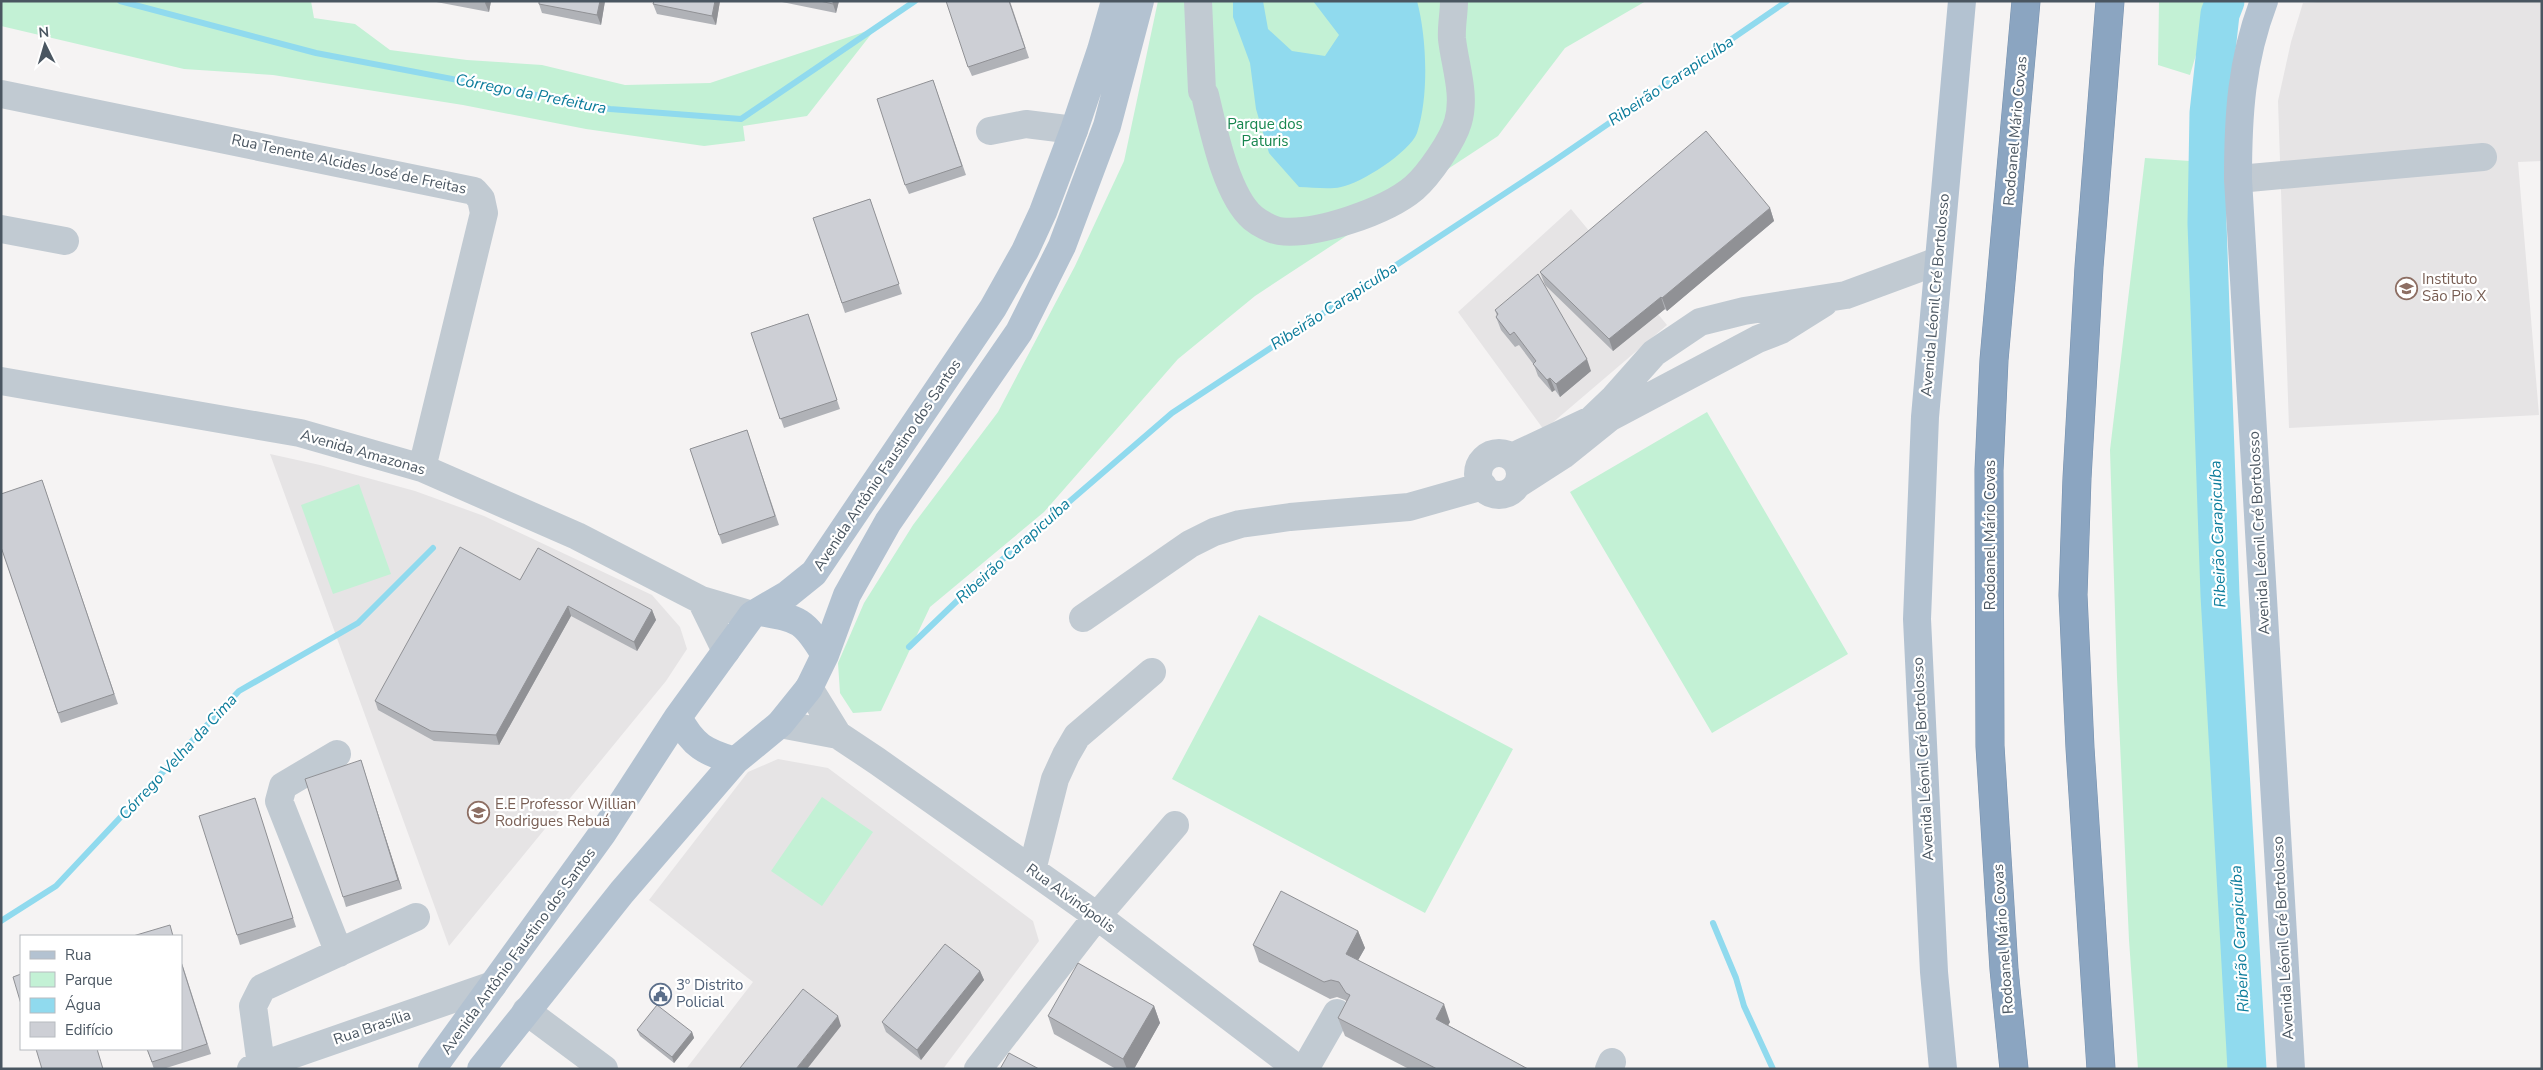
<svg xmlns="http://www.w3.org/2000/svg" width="2543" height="1070" font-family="'Nunito Sans',sans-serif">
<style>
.education{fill:#e6e4e5}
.green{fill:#c3f1d5}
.water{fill:#90daee}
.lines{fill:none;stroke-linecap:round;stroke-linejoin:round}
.stream{stroke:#90daee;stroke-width:6}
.river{stroke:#90daee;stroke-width:39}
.highway-casing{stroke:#7690ad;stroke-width:29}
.minor{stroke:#c1cad2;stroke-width:28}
.major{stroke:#b3c2d1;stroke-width:28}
.highway{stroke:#8ba5c1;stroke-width:28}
.wall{fill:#b0b2b7}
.shaded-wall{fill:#909195}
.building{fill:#cdcfd5;stroke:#909195}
.labels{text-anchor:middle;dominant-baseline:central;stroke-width:4.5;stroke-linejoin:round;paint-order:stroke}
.park-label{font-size:15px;fill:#17864f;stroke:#fff}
.street-label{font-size:15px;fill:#4a5661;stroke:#fff}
.education-label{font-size:15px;fill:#785e54;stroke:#fff;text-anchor:start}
.service-label{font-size:15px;fill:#4e5e75;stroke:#fff;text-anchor:start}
.water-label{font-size:16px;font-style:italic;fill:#0c7c9b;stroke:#fff}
</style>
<rect width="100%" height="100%" fill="#f5f3f3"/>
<path class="education" d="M2333 1H2542V161L2518 162 2539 415 2289 428 2278 101 2291 42 2303 3Z
M1571 209 1667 325 1544 430 1458 312Z
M270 454 320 465 415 491 484 516 652 595 680 627 687 649 666 681 449 946Z
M778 759 828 768 1033 921 1039 941 943 1069H686L753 982 649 900 748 772Z"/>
<path class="green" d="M1 1H311L314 18 355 24 390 50 467 60 542 65 625 85 710 83 876 28 807 116 743 126 745 141 704 146 586 129 463 105 273 75 184 69 1 26Z
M1158 1H1646L1565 48 1498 136 1255 296 1178 359 1044 512 930 607 881 711 853 713 840 693 838 663 864 603 913 525 998 412 1075 266 1124 161Z
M2159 1H2212L2190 75 2158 65Z
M2145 158 2190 161 2206 441 2209 690 2233 1069H2138L2129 940 2117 677 2110 450Z
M1707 412 1848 654 1712 733 1570 492Z
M359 484 391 574 333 594 301 505Z
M1259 615 1513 749 1425 913 1172 779Z
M822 797 873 832 822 906 771 871Z"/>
<path class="water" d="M1233 1H1263L1268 29 1292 51 1325 56 1339 35 1313 1H1417C1427 38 1429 97 1417 133 1410 152 1360 184 1341 187 1328 190 1312 187 1299 187L1269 153 1256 109 1250 63 1233 17Z"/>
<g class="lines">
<path class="stream" d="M120 1 316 53 610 109 741 119 915 1
M909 647 982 577 1172 413 1554 161 1787 1
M1 921 56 886 239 691 358 623 433 548
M1713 923 1736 978 1744 1006 1773 1069"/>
<path class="river" d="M2225 1 2220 14 2209 113 2207 223 2220 595 2247 1069"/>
<defs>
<path id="highway" d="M2014 1069 2004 969 1990 746 1989 470 1994 360 2026 1
M2101 1069 2080 748 2073 595 2077 478 2089 267 2110 1"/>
</defs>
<use href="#highway" class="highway-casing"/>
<path class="minor" d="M1198 1 1202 91 1205 95C1213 128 1226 195 1253 218 1259 223 1272 230 1279 231 1315 236 1387 211 1414 188 1429 175 1453 140 1458 122 1466 95 1455 66 1452 39 1451 27 1454 14 1454 1
M1 94 474 191 481 199 484 213 422 468
M990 131 1026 124 1074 130
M2238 179 2483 157
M1 229 65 241
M1 381 300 433 422 468 577 536 701 600 752 615
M1478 474a21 21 0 1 1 42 0a21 21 0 1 1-42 0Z
M1512 457 1591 420 1614 398 1654 353 1700 322 1744 311 1846 295 1938 261
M1518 484 1563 455 1609 418 1758 339 1781 330 1824 303
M701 600 726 651
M1083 618 1190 544 1214 532 1240 524 1290 517 1409 507 1483 486
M809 688 838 735
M780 724 838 735 877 761 1097 916 1298 1069
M337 754 283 786 279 801 339 953
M1032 870 1055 779 1066 755 1077 736 1152 672
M526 1011 604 1069
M261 1065 253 1006 262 988 416 917
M251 1069 493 985
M978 1069 1097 916 1175 825
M1305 1069 1337 1013
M1609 1069 1612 1062"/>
<path class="major" d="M2264 1C2241 61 2238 116 2238 179L2291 1069
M760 612C800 619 804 620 825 655
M678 717C693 746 705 752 735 761
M432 1069 602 834 678 717 752 615 788 594 814 573 993 308 1025 251 1043 212 1074 130 1101 50 1115 1
M481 1069 622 892 735 761 780 724 809 688 825 655 847 595 888 522 1019 332 1062 246 1107 126 1140 1
M1943 1069 1934 972 1917 619 1925 417 1962 1"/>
<use href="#highway" class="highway"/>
</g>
<path class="wall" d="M431 1H491L489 12Z
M605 1 601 25 542 13 539 4Z
M654 1H720L716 25 657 14 653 4Z
M777 1H839L836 13Z
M1010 1 1029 58 972 76 968 67Z
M933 80 966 175 909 194 905 185Z
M870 199 902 294 845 313 813 218Z
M1770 208 1774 221 1667 311 1665 309 1613 351 1545 285 1540 272Z
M1495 310 1591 371 1560 397 1555 390 1552 392 1538 376 1534 365 1519 345 1515 347 1501 330 1496 317 1497 316Z
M808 314 840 409 784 428 751 333Z
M747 430 779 525 722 544 690 449Z
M42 480 118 704 61 723 1 547Z
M520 580 652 610 656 620 637 651 571 616 499 745 434 741 378 710 375 701Z
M361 760 402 889 346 907 343 897Z
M258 808 296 927 240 945 237 935Z
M1358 931 1365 948 1358 960 1450 1022 1448 1025 1528 1069H1409L1345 1036 1338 1018 1347 1002 1345 1000 1337 997 1330 999 1259 962 1253 945Z
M181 960 211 1054 163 1069H154L147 1049Z
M980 971 984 980 921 1060 886 1032 882 1022Z
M1154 1006 1160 1023 1134 1069H1116L1054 1034 1048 1016Z
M637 1030 692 1032 694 1038 674 1063 640 1036Z"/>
<path class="shaded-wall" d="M486 1H491L489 12 485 3Z
M600 1H605L601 25 597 15Z
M715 1H720L716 25 712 16Z
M833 1H839L836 13 833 4Z
M1770 208 1774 221 1667 311 1662 298Z
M1661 297 1665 309 1613 351 1609 339Z
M1587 359 1591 371 1560 397 1556 384Z
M1550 378 1555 390 1552 392 1547 380Z
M568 606 571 616 499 745 496 735Z
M652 610 656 620 637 651 634 642Z
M361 760 364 770 402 889 398 880Z
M1358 931 1365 948 1352 971 1346 954Z
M980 971 984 980 921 1060 917 1050Z
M1444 1004 1450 1022 1442 1036 1436 1019Z
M1154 1006 1160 1023 1134 1069H1127L1123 1059Z
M838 1016 841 1026 807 1069H796Z
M692 1032 694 1038 674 1063 672 1057Z"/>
<path class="building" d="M539 1H600L597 15 539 4Z
M654 1H715L712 16 653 4Z
M820 1H833V4Z
M946 1H1009L1025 48 968 67Z
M933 80 962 166 905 185 877 99Z
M1706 131 1770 208 1662 298 1661 297 1609 339 1540 272Z
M870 199 899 284 842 303 813 218Z
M1538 274 1587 359 1556 384 1550 378 1547 380 1533 364 1536 361 1514 332 1510 335 1496 317 1498 314 1495 310Z
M808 314 837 400 780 419 751 333Z
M747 430 775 516 719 535 690 449Z
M42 480 114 694 58 713 1 547V494Z
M460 547 520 580 538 548 652 610 634 642 568 606 496 735 431 731 375 701Z
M361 760 398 880 343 897 305 779Z
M255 798 293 918 237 935 199 816Z
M1281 891 1358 931 1346 954 1444 1004 1436 1019 1528 1069H1437L1338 1018 1350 995 1346 993 1339 982 1331 980 1324 982 1253 945Z
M170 925 173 936H133Z
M945 944 980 971 917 1050 882 1022Z
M181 962 207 1044 152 1062 147 1049H181Z
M1078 963 1154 1006 1123 1059 1048 1016Z
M21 974V1004L13 977Z
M803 989 838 1016 796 1069H741L740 1068Z
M657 1005 692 1032 672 1057 637 1030Z
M36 1049H97L103 1069H42Z
M1009 1053 1039 1069H1000Z"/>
<defs>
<symbol id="university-ring" viewBox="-11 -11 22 22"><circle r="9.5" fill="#fff" stroke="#8d6e63" stroke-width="1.5"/><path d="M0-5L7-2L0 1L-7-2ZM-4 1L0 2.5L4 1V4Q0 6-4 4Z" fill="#8d6e63"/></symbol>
<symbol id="school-ring" viewBox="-11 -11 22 22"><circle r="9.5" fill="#fff" stroke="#8d6e63" stroke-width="1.5"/><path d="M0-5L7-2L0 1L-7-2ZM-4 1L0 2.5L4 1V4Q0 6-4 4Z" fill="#8d6e63"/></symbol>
<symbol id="civic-ring" viewBox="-11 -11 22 22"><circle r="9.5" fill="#fff" stroke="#5c6f8a" stroke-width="1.5"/><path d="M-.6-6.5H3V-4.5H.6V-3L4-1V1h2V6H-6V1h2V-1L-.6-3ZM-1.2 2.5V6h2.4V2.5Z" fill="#5c6f8a"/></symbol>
</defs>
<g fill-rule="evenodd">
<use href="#university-ring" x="2394" y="276" width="25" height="25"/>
<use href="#school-ring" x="466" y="800" width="25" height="25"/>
<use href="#civic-ring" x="648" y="982" width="25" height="25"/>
</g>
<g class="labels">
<g class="park-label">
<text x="1265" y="124">Parque dos<tspan x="1265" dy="17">Paturis</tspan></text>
</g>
<g class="street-label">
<text transform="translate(2015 131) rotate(-85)">Rodoanel Mário Covas</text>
<text transform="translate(349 164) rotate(12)">Rua Tenente Alcides José de Freitas</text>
<text transform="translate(1935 295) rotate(-85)">Avenida Léonil Cré Bortolosso</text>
<text transform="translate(363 452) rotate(16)">Avenida Amazonas</text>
<text transform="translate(887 465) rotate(-56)">Avenida Antônio Faustino dos Santos</text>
<text transform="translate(2259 533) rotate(-93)">Avenida Léonil Cré Bortolosso</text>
<text transform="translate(1990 535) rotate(-90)">Rodoanel Mário Covas</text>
<text transform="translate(1923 759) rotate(-93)">Avenida Léonil Cré Bortolosso</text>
<text transform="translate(1071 898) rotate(36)">Rua Alvinópolis</text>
<text transform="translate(2283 938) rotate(-93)">Avenida Léonil Cré Bortolosso</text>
<text transform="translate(2003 939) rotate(-94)">Rodoanel Mário Covas</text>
<text transform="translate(518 951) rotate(-54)">Avenida Antônio Faustino dos Santos</text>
<text transform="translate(372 1027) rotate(-19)">Rua Brasília</text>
</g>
<g class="education-label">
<text x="2422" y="279">Instituto<tspan x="2422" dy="17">São Pio X</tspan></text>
<text x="495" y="804">E.E Professor Willian<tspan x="495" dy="17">Rodrigues Rebuá</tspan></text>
</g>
<g class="service-label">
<text x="676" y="985">3º Distrito<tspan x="676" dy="17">Policial</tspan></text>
</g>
<g class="water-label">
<text transform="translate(1671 81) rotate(-34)">Ribeirão Carapicuíba</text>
<text transform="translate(531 94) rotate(11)">Córrego da Prefeitura</text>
<text transform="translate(1334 306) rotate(-33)">Ribeirão Carapicuíba</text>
<text transform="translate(2218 534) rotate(-92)">Ribeirão Carapicuíba</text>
<text transform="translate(1013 551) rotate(-42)">Ribeirão Carapicuíba</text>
<text transform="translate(178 757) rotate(-47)">Córrego Velha da Cima</text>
<text transform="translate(2240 939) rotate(-93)">Ribeirão Carapicuíba</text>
</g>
</g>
<rect width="2543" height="1070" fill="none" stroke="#4a5661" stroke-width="5"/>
<rect x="20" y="935" width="162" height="115" fill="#ffffff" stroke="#b7bbc0"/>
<rect x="30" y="951" width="25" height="8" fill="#b3c2d1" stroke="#b7bbc0"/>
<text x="65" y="960" font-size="15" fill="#4a5661">Rua</text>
<rect x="30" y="972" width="25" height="15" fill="#c3f1d5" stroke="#b7bbc0"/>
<text x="65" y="985" font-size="15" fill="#4a5661">Parque</text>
<rect x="30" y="998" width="25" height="15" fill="#90daee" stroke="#b7bbc0"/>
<text x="65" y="1010" font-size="15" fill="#4a5661">Água</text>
<rect x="30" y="1022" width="25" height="15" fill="#cdcfd5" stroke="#b7bbc0"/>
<text x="65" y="1035" font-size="15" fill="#4a5661">Edifício</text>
<g transform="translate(45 45) rotate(355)" stroke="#ffffff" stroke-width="4" paint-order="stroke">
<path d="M0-4L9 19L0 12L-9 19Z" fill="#4a5661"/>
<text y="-8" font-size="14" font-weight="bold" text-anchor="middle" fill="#4a5661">N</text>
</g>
</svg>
